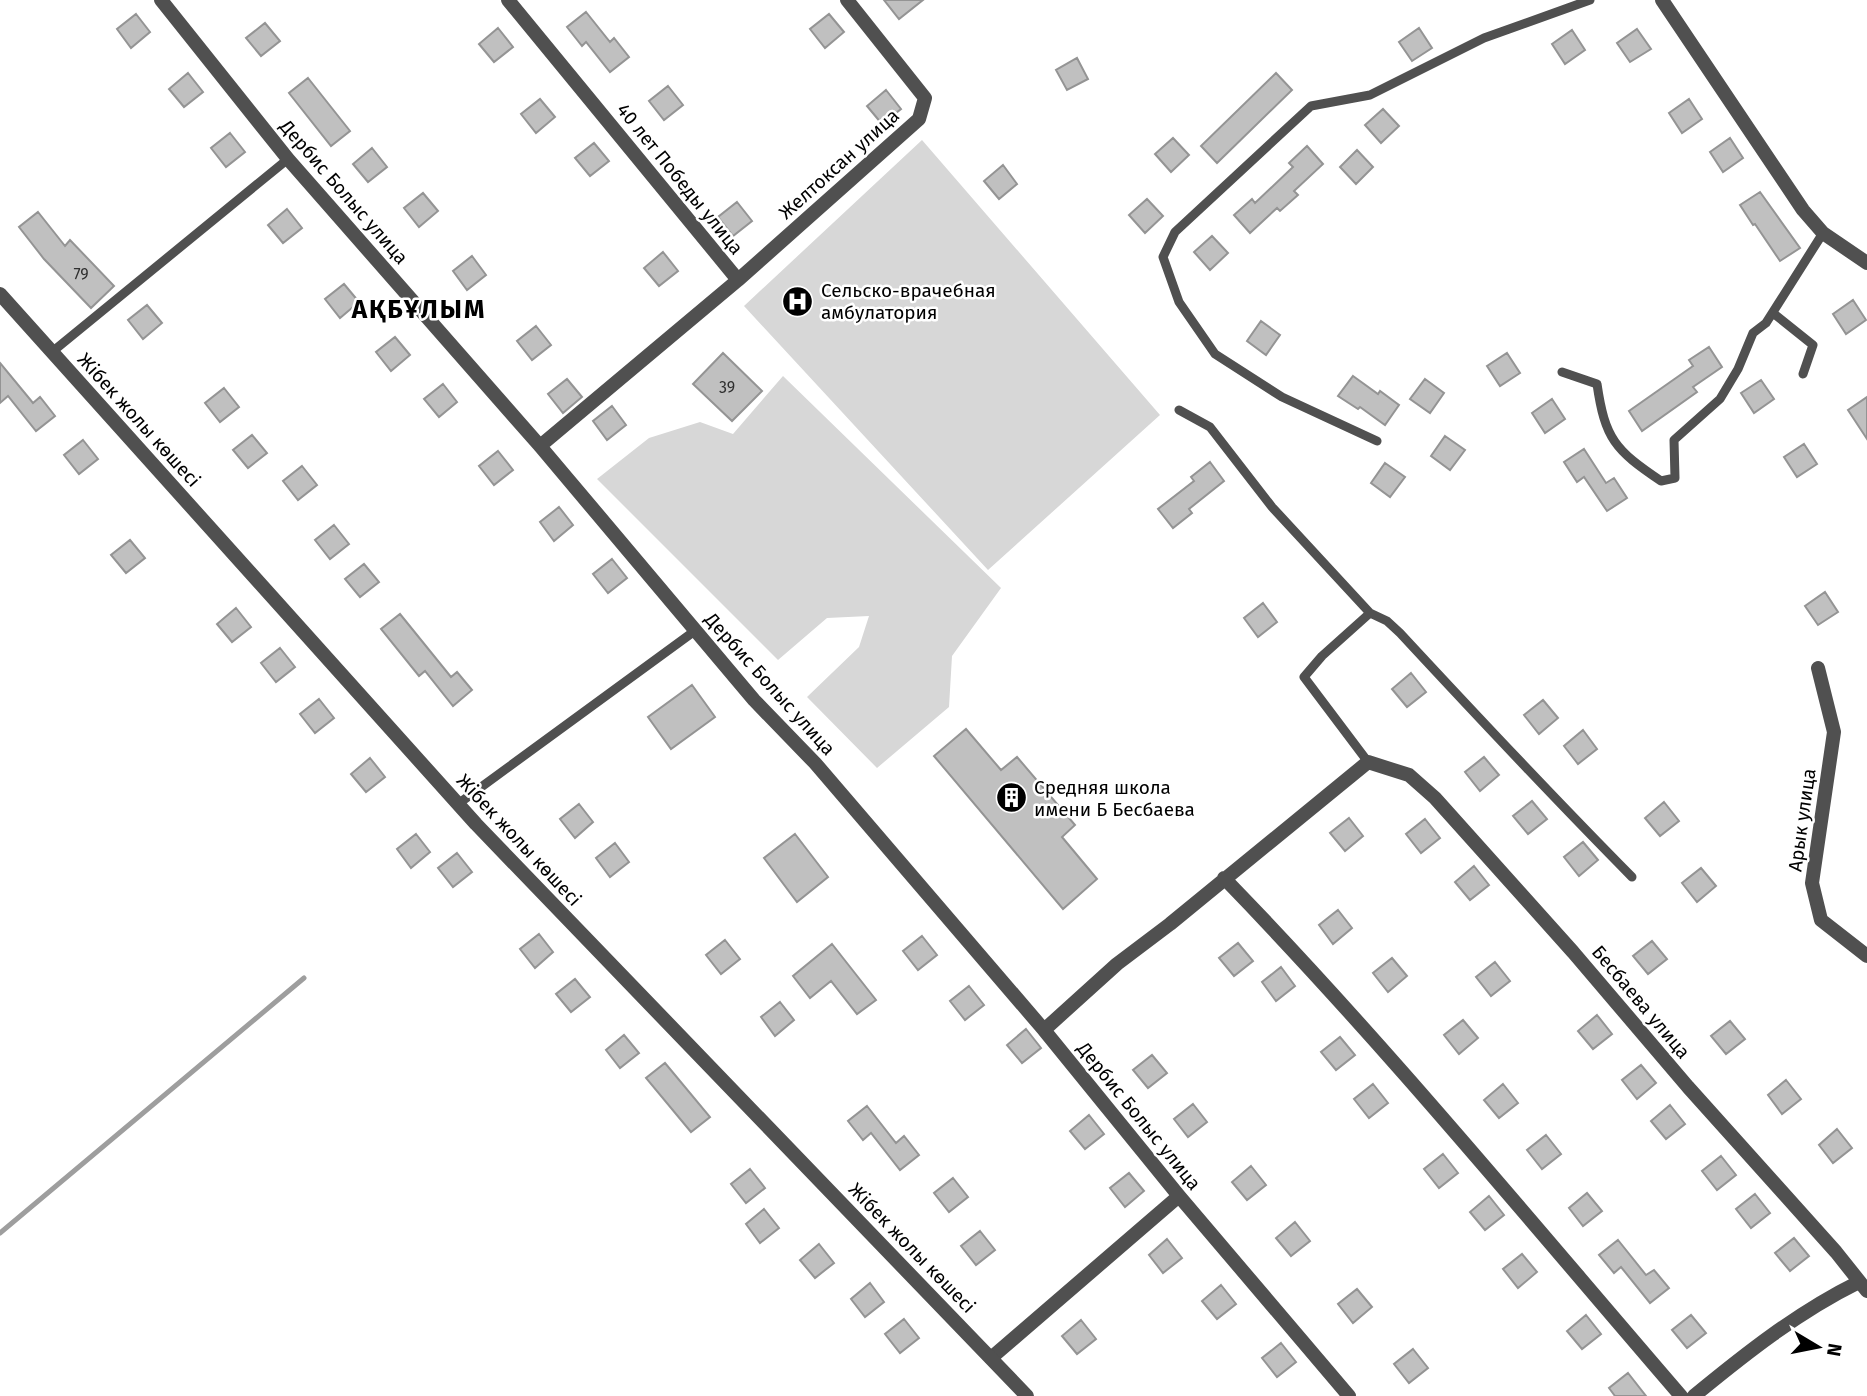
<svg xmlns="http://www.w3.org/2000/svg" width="1867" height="1396" font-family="'Fira Sans',sans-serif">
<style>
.green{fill:#d7d7d7}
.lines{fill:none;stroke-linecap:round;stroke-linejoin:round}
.stream{stroke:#9e9e9e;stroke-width:5}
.building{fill:#c0c0c0;stroke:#949494;stroke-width:2}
.service{stroke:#505050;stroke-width:9}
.minor{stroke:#505050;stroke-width:14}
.tertiary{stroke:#505050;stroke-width:14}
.labels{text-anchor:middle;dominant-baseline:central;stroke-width:5;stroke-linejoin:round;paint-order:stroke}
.number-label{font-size:16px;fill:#303030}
.street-label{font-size:19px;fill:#000;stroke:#fff}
.poi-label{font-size:19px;fill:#000;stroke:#fff;text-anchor:start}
.district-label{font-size:26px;font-weight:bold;letter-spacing:2px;fill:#000;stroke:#fff}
</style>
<rect width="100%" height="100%" fill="#fff"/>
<path class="green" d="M922 140 1160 415 988 570 744 306Z
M783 376 1001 588 952 656 949 707 877 768 807 697 859 647 869 616 827 618 778 660 597 479 649 438 700 422 733 434Z"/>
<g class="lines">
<path class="stream" d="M0 1233 304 978"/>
</g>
<path class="building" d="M884 0H923L899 19Z
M586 12 610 42 614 38 629 57 610 72 586 42 582 46 567 27Z
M136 14 150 32 131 48 117 29Z
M829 14 844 32 825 48 810 29Z
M265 23 280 41 261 56 246 38Z
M498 28 513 47 494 62 479 44Z
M1419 28 1432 48 1412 61 1399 42Z
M1637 29 1651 49 1630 62 1617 43Z
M1572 30 1585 50 1565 64 1552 44Z
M1077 58 1088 79 1067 90 1056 70Z
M188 73 203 92 184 107 169 89Z
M1276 73 1292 90 1217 163 1201 146Z
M308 78 350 131 331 146 289 93Z
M668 86 683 105 664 120 649 101Z
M886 90 901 109 882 124 867 106Z
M540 99 555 117 536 133 521 114Z
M1689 99 1702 119 1682 133 1669 113Z
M1383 109 1399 126 1381 143 1365 125Z
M230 133 245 152 226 167 211 148Z
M1173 138 1189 155 1171 172 1155 154Z
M1730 138 1743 158 1723 172 1710 152Z
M594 143 609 161 590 176 575 158Z
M1307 146 1323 164 1294 191 1298 195 1280 211 1277 208 1250 233 1234 215 1252 199 1255 203 1293 167 1289 163Z
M372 148 387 167 368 182 353 164Z
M1357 150 1373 167 1356 184 1340 167Z
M1003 165 1017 184 999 199 984 181Z
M1760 192 1800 248 1780 261 1755 224 1753 225 1740 205Z
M423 193 438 211 419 227 404 208Z
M1147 199 1163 216 1145 233 1129 215Z
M737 202 752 221 733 236 718 217Z
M287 209 302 228 283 243 268 225Z
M38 212 65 246 70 240 114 286 91 308 44 259 19 227Z
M1212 236 1228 253 1210 270 1194 252Z
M663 252 678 271 659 286 644 268Z
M472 256 486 275 467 290 453 271Z
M344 284 359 302 340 318 325 299Z
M1853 300 1866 320 1846 334 1833 314Z
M147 305 162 323 143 339 128 320Z
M1261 321 1280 335 1266 355 1247 341Z
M536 326 551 345 532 360 517 341Z
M395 337 410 355 391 371 376 352Z
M1709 347 1722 367 1693 387 1697 392 1642 431 1629 411 1693 366 1689 360Z
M723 353 762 391 732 421 693 384Z
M1507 353 1520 373 1500 386 1487 366Z
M0 363 33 403 40 397 55 416 36 431 8 396 0 403Z
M1353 376 1378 394 1380 391 1399 405 1385 425 1360 407 1358 409 1338 396Z
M567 379 582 397 563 413 548 394Z
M1425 379 1444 393 1430 413 1410 399Z
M1761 380 1774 399 1754 413 1741 393Z
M443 384 457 402 439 417 424 399Z
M224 388 239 407 220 422 205 403Z
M1867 397V439L1848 410Z
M1552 399 1565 419 1545 433 1532 413Z
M612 406 626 425 607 440 593 421Z
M252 435 267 453 248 468 233 450Z
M1445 436 1465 450 1450 470 1431 456Z
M83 440 98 459 79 474 64 455Z
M1804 444 1817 464 1797 477 1784 457Z
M1584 449 1606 483 1614 478 1627 498 1607 511 1584 477 1577 482 1564 462Z
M498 451 513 470 494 485 479 466Z
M1210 462 1224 481 1189 509 1192 513 1173 528 1158 509 1194 481 1191 477Z
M1385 463 1405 477 1390 497 1371 483Z
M302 466 317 485 298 500 283 481Z
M559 507 573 525 554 541 540 522Z
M334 525 349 544 330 559 315 540Z
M130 540 145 558 126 573 111 555Z
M612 559 627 578 608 593 593 574Z
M364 564 379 582 360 597 345 579Z
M1825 592 1838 612 1818 625 1805 606Z
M1263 603 1277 622 1258 637 1244 618Z
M236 608 251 627 232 642 217 624Z
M400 614 451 677 457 672 472 690 453 706 425 671 419 676 381 629Z
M280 648 295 667 276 682 261 663Z
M1411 673 1426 692 1407 707 1392 689Z
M692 685 715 717 671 749 648 717Z
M319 699 334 718 315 733 300 714Z
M1543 700 1558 718 1539 734 1524 715Z
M966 729 1001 770 1017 757 1075 825 1062 837 1097 879 1063 909 934 756Z
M1583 730 1597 749 1578 764 1564 746Z
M1484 757 1499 775 1480 791 1465 772Z
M370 758 385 777 366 792 351 774Z
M1532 801 1547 819 1528 834 1513 816Z
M1664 802 1679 821 1660 836 1645 818Z
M579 804 593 822 575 838 560 819Z
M1349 818 1363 836 1345 851 1330 833Z
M1425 819 1440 838 1421 853 1406 834Z
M416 834 430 852 411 868 397 849Z
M795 834 828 877 797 902 764 858Z
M1583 842 1598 860 1579 876 1564 857Z
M615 843 629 862 610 877 596 858Z
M457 853 472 872 453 887 438 868Z
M1474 866 1489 885 1470 900 1455 882Z
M1701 868 1716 886 1697 902 1682 883Z
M1338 910 1352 928 1333 944 1319 925Z
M539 934 553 952 535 968 520 949Z
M922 936 937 955 918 970 903 951Z
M725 940 740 959 721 974 706 955Z
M1652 941 1667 959 1648 974 1633 956Z
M1238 943 1253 961 1234 976 1219 958Z
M832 944 876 1000 857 1014 831 981 810 998 793 976Z
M1392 958 1407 976 1388 992 1373 973Z
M1495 962 1510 981 1491 996 1476 977Z
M1281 967 1295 986 1276 1001 1262 982Z
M575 979 590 997 571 1012 556 994Z
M969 986 984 1005 965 1020 950 1001Z
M780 1002 794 1020 775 1036 761 1017Z
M1597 1015 1612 1034 1593 1049 1578 1031Z
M1463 1020 1478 1038 1459 1054 1444 1035Z
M1730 1021 1745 1039 1726 1054 1711 1036Z
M1026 1029 1041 1048 1022 1063 1007 1045Z
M624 1035 639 1053 620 1068 606 1050Z
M1340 1037 1355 1055 1336 1070 1321 1052Z
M1152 1055 1167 1073 1148 1088 1133 1070Z
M665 1063 710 1117 691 1132 646 1078Z
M1641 1065 1656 1083 1637 1099 1622 1080Z
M1786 1080 1801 1099 1782 1114 1768 1095Z
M1373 1084 1388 1103 1369 1118 1354 1099Z
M1503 1084 1518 1103 1499 1118 1484 1100Z
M1193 1104 1207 1122 1188 1137 1174 1119Z
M1670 1105 1685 1124 1666 1139 1651 1121Z
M867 1106 896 1143 904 1136 919 1155 900 1170 871 1133 863 1140 848 1121Z
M1089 1115 1104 1134 1085 1149 1070 1131Z
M1837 1129 1852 1148 1833 1163 1819 1145Z
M1546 1135 1561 1154 1542 1169 1527 1150Z
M1443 1154 1458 1173 1439 1188 1424 1169Z
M1721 1156 1736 1175 1717 1190 1702 1171Z
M1251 1166 1266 1185 1247 1200 1232 1182Z
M750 1169 765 1188 746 1203 731 1184Z
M1129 1173 1144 1191 1125 1207 1110 1188Z
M953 1178 968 1197 949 1212 934 1193Z
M1587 1193 1602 1211 1583 1226 1569 1208Z
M1755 1194 1770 1213 1751 1228 1736 1209Z
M1489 1196 1504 1215 1485 1230 1470 1212Z
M764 1209 779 1228 760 1243 746 1224Z
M1295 1222 1310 1241 1291 1256 1276 1238Z
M980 1231 995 1250 976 1265 961 1246Z
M1794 1238 1809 1256 1790 1271 1775 1253Z
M1167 1239 1182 1258 1163 1273 1149 1255Z
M1618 1240 1646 1275 1654 1270 1669 1288 1650 1303 1621 1267 1614 1273 1599 1255Z
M819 1244 834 1263 815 1278 800 1260Z
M1522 1254 1537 1272 1518 1288 1503 1269Z
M870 1283 884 1302 865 1317 851 1299Z
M1221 1285 1236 1304 1217 1319 1202 1301Z
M1357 1289 1372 1307 1353 1323 1338 1304Z
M1586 1315 1601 1334 1582 1349 1567 1331Z
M1691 1315 1706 1333 1687 1348 1672 1330Z
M904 1319 919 1338 900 1353 885 1334Z
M1081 1320 1096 1339 1077 1354 1062 1336Z
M1281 1343 1296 1362 1277 1377 1262 1358Z
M1413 1349 1428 1368 1409 1383 1394 1364Z
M1628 1373 1646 1396H1615L1609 1388Z"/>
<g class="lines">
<path class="service" d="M1773 313 1813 345 1803 374
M52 352 288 159
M1562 372 1597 384C1605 439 1615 450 1661 481L1675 478 1674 440 1720 399 1738 369 1753 333 1766 323 1823 233
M1179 410 1210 427 1272 507 1370 613
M1377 441 1282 397 1215 354 1179 302 1163 257 1175 232 1311 106 1370 95 1484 38 1590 0
M1368 762 1304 677 1322 656 1370 613 1387 621 1400 633C1476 715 1553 797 1632 877
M458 804 696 630"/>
<path class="minor" d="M161 0 288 159 540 446 754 700 815 763 1044 1030 1179 1196 1349 1396
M508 0 738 280 540 446
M1662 0 1803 210 1823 233 1867 263
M738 280 919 119 925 98 847 0
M1818 668 1834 732 1812 883 1821 920 1867 956
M1224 878C1384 1043 1531 1222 1681 1396
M1044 1030 1117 964 1170 924 1368 762 1409 775 1435 798 1573 952 1688 1087 1836 1252 1867 1291
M991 1358 1179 1196
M1694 1396C1745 1354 1798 1312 1859 1282"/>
<path class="tertiary" d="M0 294 476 824 1027 1396"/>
</g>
<defs>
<symbol id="hospital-disc" viewBox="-11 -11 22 22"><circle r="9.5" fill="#000" stroke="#fff"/><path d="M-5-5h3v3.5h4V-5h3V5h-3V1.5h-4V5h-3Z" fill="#fff"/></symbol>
<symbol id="building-disc" viewBox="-11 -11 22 22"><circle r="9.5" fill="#000" stroke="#fff"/><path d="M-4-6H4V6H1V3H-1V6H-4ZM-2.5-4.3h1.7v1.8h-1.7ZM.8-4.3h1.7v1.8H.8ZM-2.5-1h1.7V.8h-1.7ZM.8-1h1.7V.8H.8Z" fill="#fff"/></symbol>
</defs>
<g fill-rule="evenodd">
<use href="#hospital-disc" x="780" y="284" width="35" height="35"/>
<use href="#building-disc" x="994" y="780" width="35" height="35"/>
</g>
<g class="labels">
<g class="number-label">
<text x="81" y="274">79</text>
<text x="727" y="387">39</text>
</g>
<g class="street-label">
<text transform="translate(839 164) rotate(-42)">Желтоксан улица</text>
<text transform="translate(680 179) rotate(51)">40 лет Победы улица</text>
<text transform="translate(344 192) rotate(49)">Дербис Болыс улица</text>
<text transform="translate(139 420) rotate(48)">Жібек жолы көшесі</text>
<text transform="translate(770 684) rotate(48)">Дербис Болыс улица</text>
<text transform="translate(1802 820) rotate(-82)">Арык улица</text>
<text transform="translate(519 840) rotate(47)">Жібек жолы көшесі</text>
<text transform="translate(1641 1002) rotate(50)">Бесбаева улица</text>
<text transform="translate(1139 1116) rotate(51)">Дербис Болыс улица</text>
<text transform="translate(912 1248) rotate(46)">Жібек жолы көшесі</text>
</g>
<g class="poi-label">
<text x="821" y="290">Сельско-врачебная<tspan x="821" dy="22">амбулатория</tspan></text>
<text x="1034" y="787">Средняя школа<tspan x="1034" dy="22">имени Б Бесбаева</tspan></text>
</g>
<g class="district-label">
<text x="419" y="309">АҚБҰЛЫМ</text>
</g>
</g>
<g transform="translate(1818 1347) rotate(100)" stroke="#ffffff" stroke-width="5" paint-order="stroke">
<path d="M0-5L12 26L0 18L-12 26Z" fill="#000000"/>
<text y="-10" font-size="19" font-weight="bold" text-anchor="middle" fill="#000000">N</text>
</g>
</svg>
